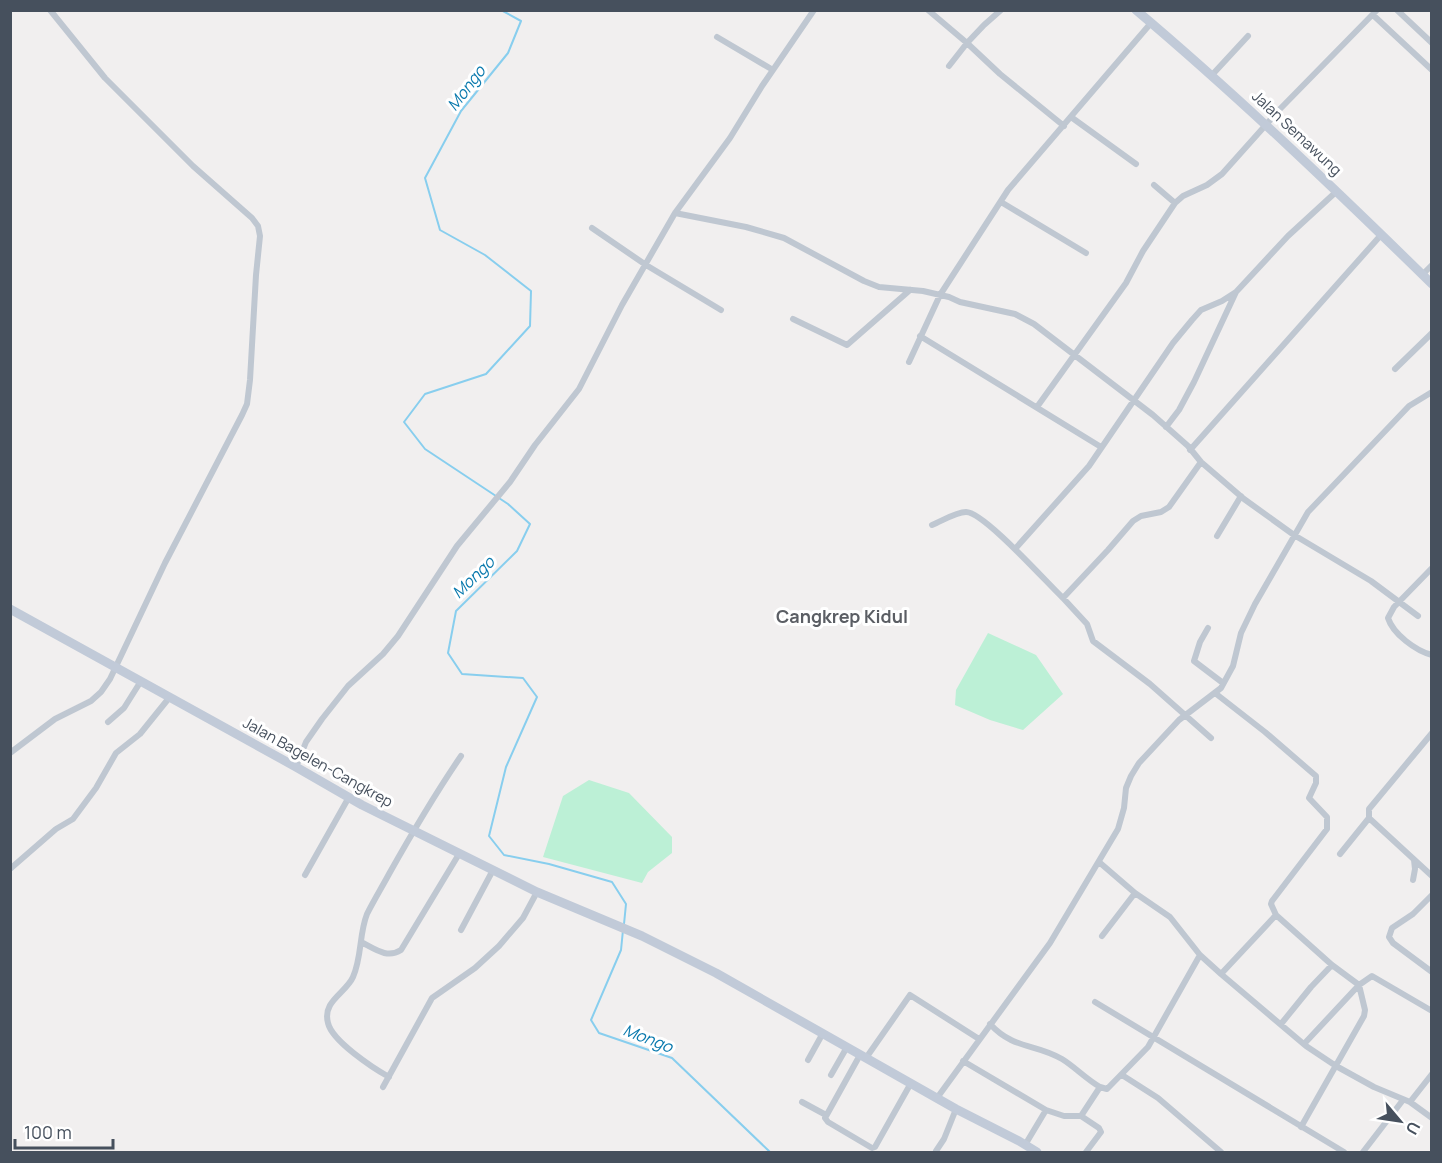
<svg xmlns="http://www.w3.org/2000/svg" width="1442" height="1163" font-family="Manrope,sans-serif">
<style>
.green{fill:#bcf0d6}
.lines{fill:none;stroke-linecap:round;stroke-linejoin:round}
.stream{stroke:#88ceee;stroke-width:2}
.street{stroke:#bfc7d1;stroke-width:6}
.secondary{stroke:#c1cad8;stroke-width:9}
.labels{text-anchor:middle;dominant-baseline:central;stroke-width:6;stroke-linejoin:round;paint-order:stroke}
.street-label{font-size:15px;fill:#46505d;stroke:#fff}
.water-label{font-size:16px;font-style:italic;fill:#0979ad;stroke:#fff}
.quarter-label{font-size:18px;font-weight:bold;fill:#5b5e64;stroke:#fff}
</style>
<rect width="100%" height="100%" fill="#f1efef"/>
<path class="green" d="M988 633 1036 655 1063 694 1023 730 990 720 955 705 956 690Z
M589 780 629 793 672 837V853L648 872 642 883 543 857 563 796Z"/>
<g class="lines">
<path class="stream" d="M501 10 521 21 508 53 461 111 425 178 440 230 485 255 531 291 530 326 486 374 425 394 404 422 425 449 508 504 530 524 517 551 456 611 448 653 462 674 523 678 537 697 506 767 489 836 504 855 549 864 612 882 626 904 624 924
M623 930 621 950 591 1020 599 1033 672 1058 770 1152"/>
<path class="street" d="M928 10 967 43 949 66
M1001 10 984 25 967 43 1000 74 1064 126
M1397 10 1432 43
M1373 15 1432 70
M717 37 773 70
M1212 75 1248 36
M1071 117 1136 164
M1154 185 1175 203
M1001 202 1086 253
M675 213 746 227 784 238 864 281 879 287 923 291 949 297 960 302 1015 314 1034 324 1153 415 1188 446 1201 462 1244 499 1294 535 1371 581 1418 616
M592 228 646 265 721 310
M1422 275 1432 265
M793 319 847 345 910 290
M920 336 1101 447
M909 362 940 295 1008 190 1151 23
M1395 369 1432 333
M1037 407 1126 283 1143 251 1175 203 1183 196 1207 185 1222 174 1280 109 1377 10
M1166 427 1179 410 1194 382 1236 292 1288 236 1337 191
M1190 450 1381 235
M932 525C942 521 956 512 966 512 984 512 1047 583 1063 598L1108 550 1133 521 1141 516 1161 512 1169 507 1201 462
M1217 536 1241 496
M1015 549 1089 466 1173 343 1192 320 1201 310 1222 301 1236 292
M1432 568 1394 607 1388 618C1393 634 1416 651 1432 655
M1063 598 1087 624 1093 641 1150 684 1211 738
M1208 628 1200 642 1194 661 1223 683
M1215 693 1265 732 1316 776V783L1309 798 1327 817V829L1272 901 1271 904 1276 915
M108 722 124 708 141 681
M10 753 55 719 91 701 101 692 110 679 165 563 242 415 247 404 250 380 256 275 260 236 258 226 252 218 193 166 105 78 50 10
M296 767 306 742 322 719 348 686 383 654 398 636 457 546 510 482 535 445 579 389 622 305 675 213 730 138 762 86 814 10
M1369 818 1432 876
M1340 854 1369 818V809L1432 733
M1099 862 1135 893 1170 917 1200 955 1221 974 1306 1046 1336 1066 1374 1087 1410 1102 1432 1118
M10 869 56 829 73 819 96 788 116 753 140 734 169 698
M305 875 349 797
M1413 880 1415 869 1414 860
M1432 895 1413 914 1392 928 1389 937 1393 943 1432 972
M461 930 493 870
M1102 936 1135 893
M361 942C375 949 387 959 401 950L459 854
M1221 974 1276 915 1332 965 1359 985 1365 1010 1364 1016 1301 1127
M1095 1002 1344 1152
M990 1024C1014 1050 1035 1043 1062 1059 1075 1067 1086 1079 1100 1087
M1281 1024 1311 987 1332 965
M1304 1044 1359 985 1372 976 1432 1011
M860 1055 825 1118 828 1122 872 1148 875 1147 911 1083
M866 1058 910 995 979 1039
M808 1060 823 1033
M963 1061 1046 1110 1064 1116H1081
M831 1075 847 1047
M1122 1075 1158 1098 1221 1152
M389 1077C373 1068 332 1041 328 1023 322 1001 346 993 353 977 362 957 359 934 367 914 374 900 382 887 389 874 412 833 435 794 461 756
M383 1087 432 998 475 968 499 946 523 918 537 892
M937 1098 1050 943 1118 829 1124 808 1126 788 1131 776 1139 763 1179 720 1221 688 1233 666 1241 633 1255 604 1308 512 1409 406 1432 392
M802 1102 826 1115
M1410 1102 1432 1074
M1025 1145 1046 1110
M936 1151 944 1139 956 1109
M1086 1152 1101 1132 1099 1128 1081 1116 1100 1087 1107 1089 1148 1047 1200 955
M1363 1152 1403 1100"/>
<path class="secondary" d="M1136 10C1239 97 1336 190 1432 284
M10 609 296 767 362 805 537 892 642 936 716 973 956 1109 1019 1141 1037 1152"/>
</g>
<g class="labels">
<g class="street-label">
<text transform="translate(1297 133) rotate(43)">Jalan Semawung</text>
<text transform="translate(318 762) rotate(29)">Jalan Bagelen-Cangkrep</text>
</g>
<g class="water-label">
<text transform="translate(466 88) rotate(-53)">Mongo</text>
<text transform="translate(473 577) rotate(-44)">Mongo</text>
<text transform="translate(648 1038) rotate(21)">Mongo</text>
</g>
<g class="quarter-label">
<text x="842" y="616">Cangkrep Kidul</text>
</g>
</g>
<rect width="1442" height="1163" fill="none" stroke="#46505d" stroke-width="24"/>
<g transform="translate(1400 1121) rotate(119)" stroke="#ffffff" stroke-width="4.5" paint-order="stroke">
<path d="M0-4.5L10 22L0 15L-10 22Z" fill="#46505d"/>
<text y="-9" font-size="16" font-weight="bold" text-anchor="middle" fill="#46505d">U</text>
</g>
<path d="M15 1139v9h98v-9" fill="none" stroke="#46505d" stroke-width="3"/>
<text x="24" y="1139" font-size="18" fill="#46505d" stroke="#ffffff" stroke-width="4.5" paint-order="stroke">100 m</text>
</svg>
